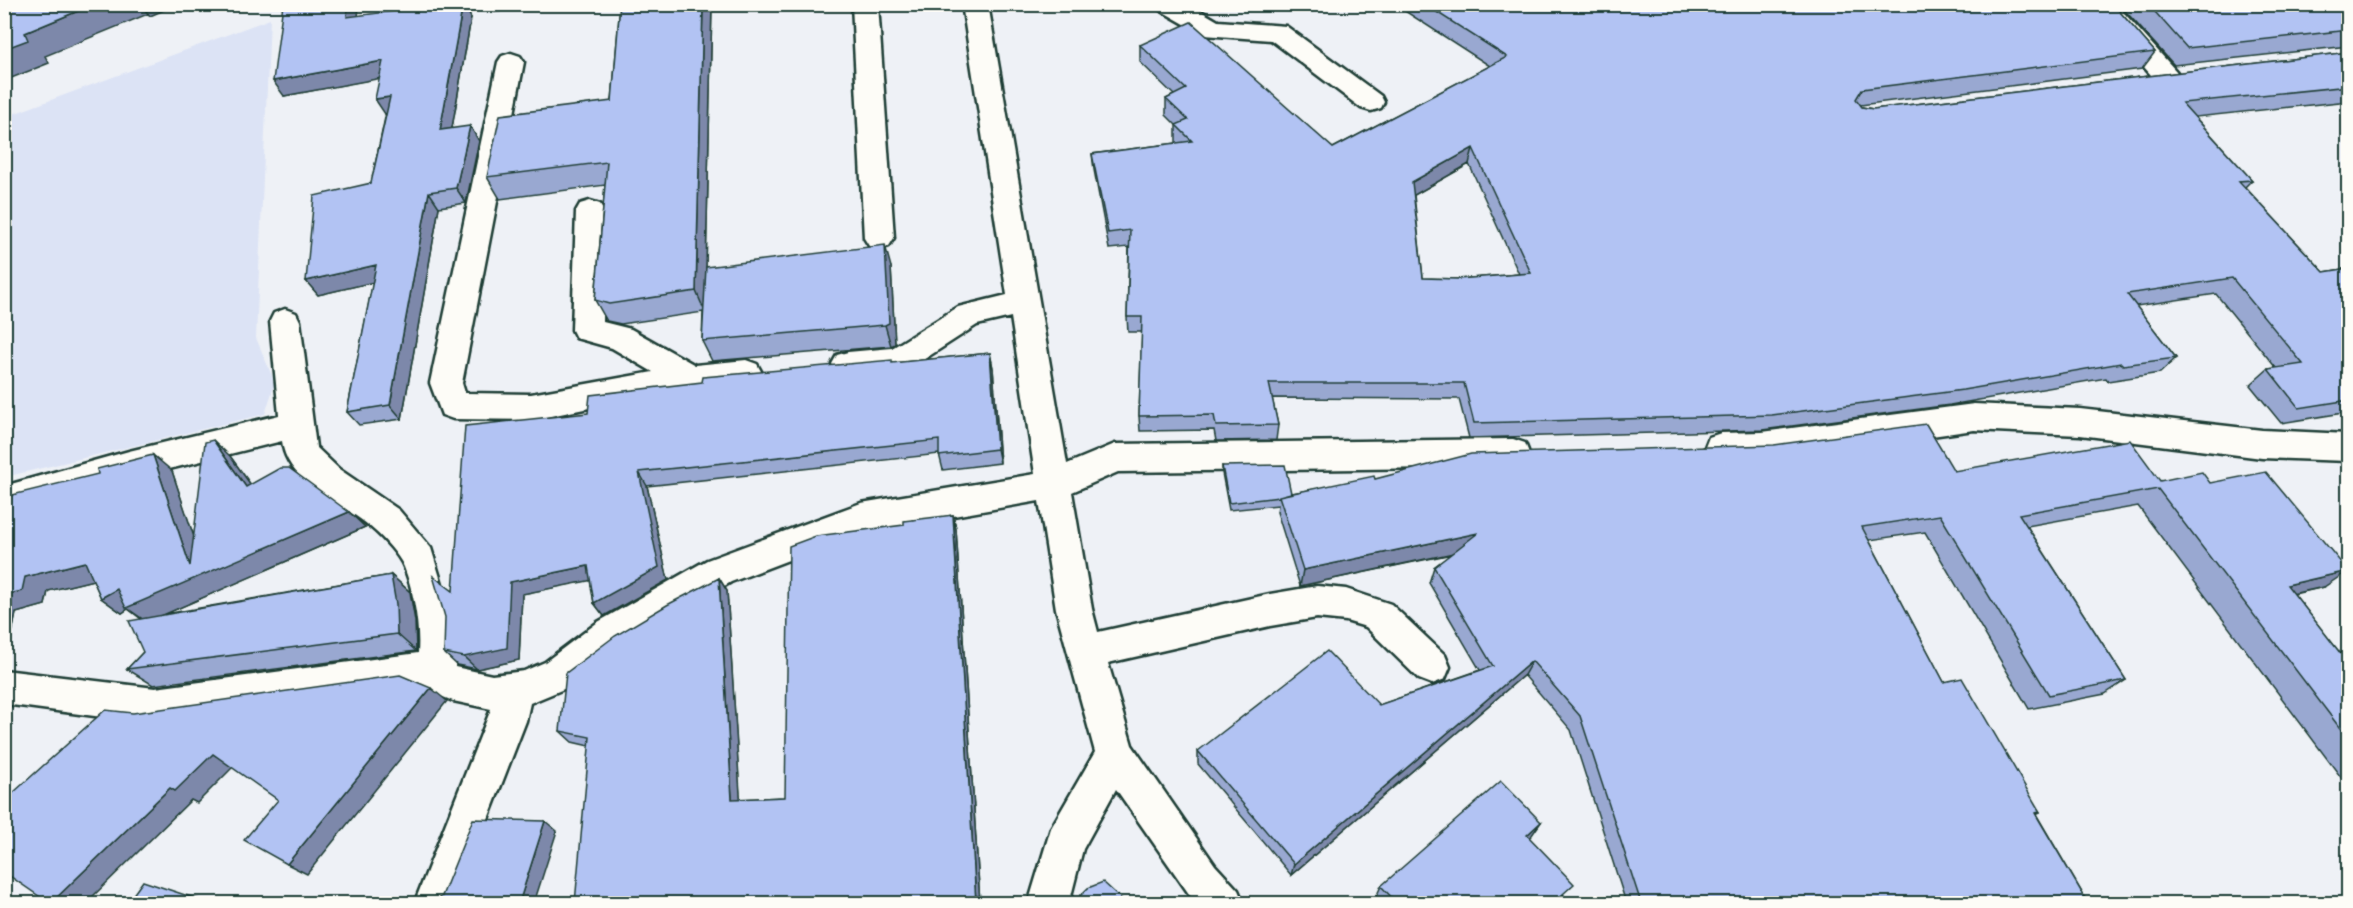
<svg xmlns="http://www.w3.org/2000/svg" width="2353" height="908" font-family="'Gochi Hand',sans-serif">
<style>
.built{fill:#dce3f5}
.lines{fill:none;stroke-linecap:round;stroke-linejoin:round}
.minor-casing{stroke:#1f3d34;stroke-width:5}
.minor{fill:#fdfcf7;fill-rule:evenodd}
.wall{fill:#99a8d1;stroke:#1f3d34;stroke-width:1.5;fill-rule:evenodd}
.shaded-wall{fill:#7d88aa;stroke:#1f3d34;stroke-width:1.5}
.building{fill:#b2c3f3;stroke:#1f3d34;stroke-width:1.5;fill-rule:evenodd}
</style>
<rect width="100%" height="100%" fill="#eef1f6"/>
<filter id="ink" filterUnits="userSpaceOnUse"><feTurbulence type="fractalNoise" baseFrequency=".0167" numOctaves="2"/><feDisplacementMap in="SourceGraphic" scale="12" xChannelSelector="R" yChannelSelector="G"/><feConvolveMatrix kernelMatrix="1 2 1 2 8 2 1 2 1" color-interpolation-filters="sRGB"/></filter>
<g filter="url(#ink)">
<path class="built" d="M270 19 256 338 275 383 265 414 5 477V117Z"/>
<g class="lines">
<defs>
<path id="minor" d="M852 4H878L894 238 889 246 879 249 869 246 864 238Z
M962 4H988L1067 464 1115 444 1513 439 1525 443 1529 453 1525 463 1513 467 1118 472 1072 492 1092 609 1098 632 1270 594 1317 586 1346 589 1391 604 1445 655 1450 667 1445 679 1432 684 1419 679 1366 627 1346 621 1317 618 1270 626 1108 663 1132 745 1215 865 1238 890 1244 904H1196L1116 789 1083 849 1069 904H1028L1051 828 1095 752 1056 609 1039 501 862 532 731 582 624 646 571 686 530 703 526 721 455 904H414L491 709 453 701 416 686 155 724 4 704V670L155 688 418 653C420 626 414 592 404 567 399 555 384 539 375 531 346 503 287 486 282 441L129 479 4 514V486L129 451 279 415 270 321 274 313 285 309 296 313 300 321 316 447 339 469 399 510 431 548 456 630 455 667 492 675 524 671 545 662 598 622 707 560 861 503 1035 474 1011 317 977 325 909 369C888 376 858 380 837 373L832 364 837 355 848 352 892 348 958 307 1007 295Z
M1157 4H1189L1218 21 1286 26 1381 96 1384 102 1381 108 1371 111 1361 108 1271 40 1204 35 1160 10Z
M2089 4H2116L2176 71 2180 77 2176 83 2167 86 2158 83Z
M511 53 520 56 524 62 462 383 465 393 531 394 653 372 612 348 576 338 572 330 576 211 580 204 590 201 600 204 604 211 603 322 631 329 695 365 746 360 757 364 762 373 757 382 746 386 691 391 594 407 531 420 453 419 442 415 430 383 498 62 502 56Z
M1974 404 2080 409 2262 430 2348 434V461L2262 458 2080 435 1974 430 1762 460 1721 461 1709 457 1705 447 1709 437 1721 433 1762 432Z"/>
</defs>
<use href="#minor" class="minor-casing"/>
<use href="#minor" class="minor"/>
</g>
<path class="wall" d="M283 4H359L358 16 452 4H464L471 18 452 128 479 141 466 203 439 207 402 419 359 425 347 412 373 282 318 295 306 281 371 183 386 113 385 114 379 78 284 96Z
M491 4H571L495 12Z
M620 4H712L706 267H891L895 344 891 346 712 361 702 341 703 312 621 324 607 321 595 300 605 185 500 199 487 177 612 101Z
M1394 4H2113L2155 52 2142 69 1860 105 1862 107 1873 109 2349 52V101L2195 117 2252 180 2245 187 2324 272 2349 268V412L2281 423 2250 385 2268 369 2276 368 2216 294 2136 306 2176 358 2160 373 2108 381 2106 378 1950 405 1762 430 1469 438 1459 399 1272 398 1278 425 1276 440 1216 441 1214 430 1140 431 1139 416 1142 332H1128L1127 317 1129 247 1109 249 1094 170 1092 154 1177 143 1176 142V125L1166 115V99L1174 95 1140 62V45L1333 148 1490 66ZM1469 164 1519 274 1458 279 1423 278 1414 195Z
M2119 4H2349V46L2174 65Z
M990 353 993 368 1000 463 943 470 939 454 647 486 668 580 604 616 594 603 590 580 522 594 519 660 477 669 457 665 444 653 453 591 588 413 893 363Z
M230 456 251 485 349 512 365 527 165 614 391 575 410 592 415 621 416 651 153 685 127 669 143 652 141 619 128 609 122 613 101 598 93 580 48 591 45 605 16 613 9 648 4 497 172 471 193 535Z
M1222 466 1291 493 1375 479 1954 471 2210 483 2324 587 2294 594 2344 658 2349 657V788L2138 506 2027 526 2126 680 2105 694 2029 709 1925 532 1869 540 1944 682 2040 812 2036 814 2088 903H1626L1571 730 1524 675 1291 875 1198 764V751L1379 705 1480 670 1429 583 1434 567 1452 554 1300 586 1277 512 1278 505 1229 510 1222 473Z
M953 515 956 529 980 903 589 746 572 742 560 731 719 578 727 591 740 799 785 797 904 525Z
M1541 822 1529 837 1564 895 1555 903H1382L1376 897 1381 886Z"/>
<path class="shaded-wall" d="M95 4H141L148 14 45 56 49 63 4 81V49L25 33Z
M141 4H178L150 16Z
M348 4H359L357 32 347 17Z
M463 4H464L471 18 449 145 440 130Z
M703 4H712L705 312 696 291Z
M383 61 393 76 284 96 273 81Z
M390 97 400 112 385 114 375 99Z
M470 126 479 141 466 203 456 188Z
M1473 148 1469 164 1409 198 1412 182Z
M429 192 439 207 402 419 390 405Z
M885 245 891 267 895 344 891 346 885 325Z
M376 265 387 279 318 295 306 281Z
M990 353 993 368 1000 463 997 449Z
M213 440 230 456 264 503 246 487Z
M153 455 172 471 206 573 349 512 365 527 147 622 128 609 122 613 101 598 117 589 190 566Z
M639 472 647 486 668 580 604 616 594 603Z
M953 515 956 529 980 903H976Z
M1478 533 1472 549 1300 586 1303 570Z
M85 562 106 577 48 591 45 605 16 613 9 648 4 649V595L25 577Z
M588 566 598 579 522 594 519 660 477 669 464 657 510 582Z
M2348 571 2324 587 2264 600 2287 585Z
M391 575 410 592 415 621 416 651 397 634Z
M719 578 727 591 741 809 732 799Z
M1532 661 1524 675 1291 875 1294 864Z
M431 688 447 701 307 874 287 864Z
M213 754 234 766 197 803 191 800 86 903H51L170 788Z
M4 766 18 823 4 817Z
M545 821 557 831 534 903H519Z
M1541 822 1532 835 1518 847 1527 835Z"/>
<path class="building" d="M4 4H95L25 33 28 40 4 49Z
M283 4H348L347 17 452 4H463L440 130 470 126 456 188 429 192 390 405 347 412 376 265 306 281 314 196 371 183 390 97 375 99 383 61 273 81Z
M620 4H703L696 291 609 304 595 300 607 162 487 177 500 115 612 101Z
M1424 4H2113L2155 52 1862 89 1856 99 1862 107 1873 109 2349 52V86L2182 103 2252 180 2239 181 2324 272 2349 268V400L2299 408 2268 369 2303 364 2232 278 2127 294 2176 358 2123 365 2121 363 1963 390 1772 415 1474 423 1464 383H1269L1278 425 1216 426 1214 415 1139 416 1142 317H1127L1130 230 1108 233 1092 154 1192 141 1176 125 1188 120 1166 99 1186 89 1140 45 1191 22 1333 148 1507 57ZM1473 148 1531 273 1458 279 1423 278 1412 182Z
M2148 4H2349V30L2187 48Z
M885 245 889 323 885 325 702 341 706 267Z
M990 353 997 449 939 456V440L639 472 659 567 594 603 588 566 510 582 507 648 464 657 444 653 445 617 433 576 453 591 465 426 588 413 590 395 702 382 703 377 892 360V363Z
M1926 424 1954 471 2130 440 2160 481 2202 472 2210 483 2266 472 2348 571 2287 585 2344 658 2349 657V740L2158 489 2019 514 2126 680 2049 695 1940 515 1862 527 1944 682 1962 678 2040 812 2035 813 2088 903H1641L1580 716 1532 661 1294 864 1198 751 1327 651 1379 705 1493 666 1434 567 1478 533 1303 570 1279 496 1374 476 1375 479 1471 454 1774 445Z
M213 440 246 487 280 468H289L349 512 126 608 117 589 101 598 85 562 25 577 22 591 4 595V497L98 474 97 469 153 455 190 566 205 442Z
M1285 465 1291 493 1279 496V497L1229 503 1222 466Z
M953 515 976 903H575L590 737 560 731 566 673 615 636 667 605 719 578 732 799 785 797 789 546 816 536 904 525V521Z
M391 575 396 604 397 634 127 669 143 652 129 621Z
M400 675 431 688 287 864 244 840 278 800 213 754 175 791 170 788 51 903H49L4 872V801L105 710 133 713Z
M1501 781 1541 822 1527 835 1574 884 1553 903H1397L1381 886Z
M473 819 545 821 519 903H438L440 898 442 896Z
M143 881 209 903H127Z
M1103 882 1126 903H1075L1077 899 1088 888Z
M2349 899V903H2327Z"/>
</g>
<rect width="2353" height="908" fill="none" stroke="#fdfcf7" stroke-width="24"/>
<rect x="12" y="12" width="2329" height="884" fill="none" stroke="#1f3d34" stroke-width="2" filter="url(#ink)"/>
</svg>
